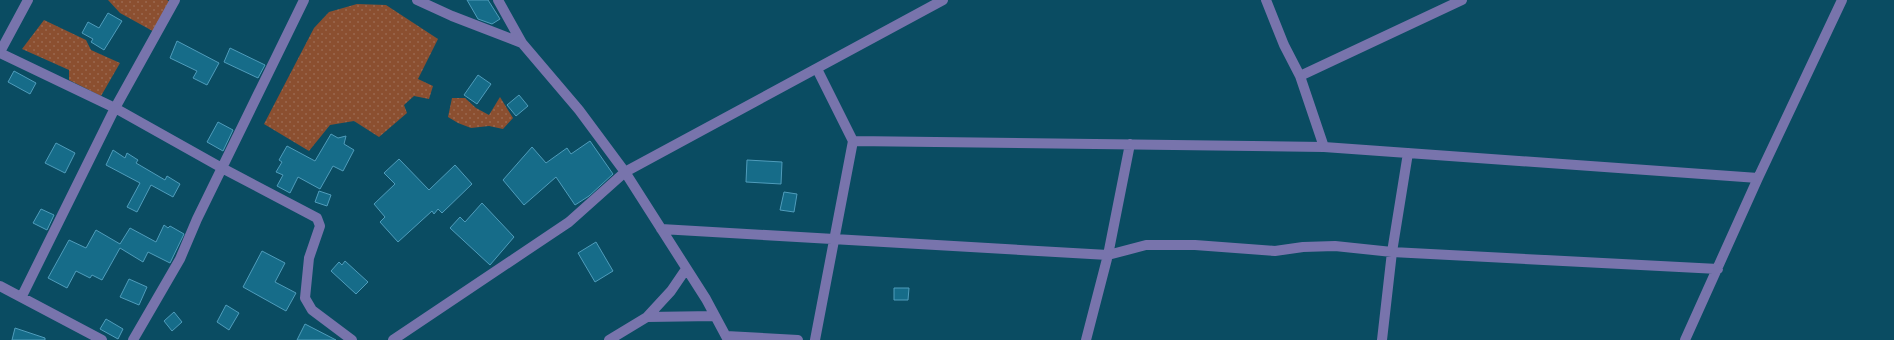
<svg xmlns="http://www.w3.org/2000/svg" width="1894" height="340" font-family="'Sofia Sans Condensed',sans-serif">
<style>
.grass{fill:url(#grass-dots)}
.building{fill:#166c89;stroke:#4f9cbb}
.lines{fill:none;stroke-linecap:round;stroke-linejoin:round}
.minor{stroke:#7874ac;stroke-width:10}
</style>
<defs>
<pattern id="grass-dots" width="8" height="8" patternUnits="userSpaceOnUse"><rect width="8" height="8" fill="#8b4f30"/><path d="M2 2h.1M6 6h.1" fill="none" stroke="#9a684f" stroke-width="1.8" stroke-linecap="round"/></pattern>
</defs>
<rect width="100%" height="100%" fill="#0a4c62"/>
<path class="grass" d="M108 0H167L175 5 158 34 120 13Z
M357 4 386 5 438 39 418 79 433 86 429 99 414 96 404 105 407 113 379 137 354 121 330 125 309 151 264 124 314 28 329 12Z
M44 20 86 40 91 50 120 63 101 96 69 80V70L22 49Z
M500 97 513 118 503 129 489 126 471 128 458 123 448 117 452 98H465L476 108 489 115Z"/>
<path class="building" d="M467 0H488L500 19 492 24 478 19Z
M108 13 122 21 104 50 91 42 93 39 82 33 88 22 99 28Z
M177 41 219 63 207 85 193 78 197 71 170 58Z
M230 48 265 65 258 78 224 62Z
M14 71 36 83 30 94 8 82Z
M478 75 491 84 477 104 464 95Z
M519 95 528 106 516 116 507 105Z
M218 122 233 130 223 151 207 142Z
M331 134 338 138 346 136 344 144 354 150 343 171 333 166 320 189 298 177 290 193 277 186 283 175 276 172 282 162 279 160 287 146 315 161Z
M590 141 613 174 589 196 575 205 556 177 524 205 503 180 532 147 546 163 567 148 571 154Z
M56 143 75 153 65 173 45 163Z
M113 150 125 158 127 153 138 160 136 163 165 180 167 176 180 184 173 197 151 185 137 212 127 207 140 183 106 165Z
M399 159 429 190 455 165 472 184 442 213 438 209 434 214 432 211 398 242 380 222 385 217 374 204 395 184 384 173Z
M747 160 782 162 781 184 746 182Z
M319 191 331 195 327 206 315 202Z
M784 192 797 194 794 212 780 210Z
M482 203 514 237 490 265 450 228 460 217 465 222Z
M41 209 54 215 47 230 33 223Z
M164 225 168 228 170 226 184 234 170 263 148 252 143 262 120 248 102 280 92 275 90 278 76 271 67 288 48 278 69 240 86 248 96 230 120 244 130 228 156 242Z
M596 242 613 271 595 282 578 253Z
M262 251 285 263 275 282 296 293 286 311 243 287Z
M345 261 368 282 356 294 331 271 339 262 342 265Z
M129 279 147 287 139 305 120 297Z
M894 288H909L908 300H894Z
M226 305 239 313 229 330 217 322Z
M174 312 182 322 172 331 164 321Z
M106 319 123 329 118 339 100 329Z
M305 324 336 340H297Z
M15 328 45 338V340H12Z"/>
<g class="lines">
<path class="minor" d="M417 0 452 16 522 43
M498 0 522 43 579 110 625 172 706 299 728 340
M1266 0 1284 45 1300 76 1462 0
M0 52 28 0
M0 53 115 108 222 168 317 218 320 226 309 258 305 298 312 310 352 340
M1300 76 1324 147
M853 141 1324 147 1758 178
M661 229 1108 255 1146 245H1195L1275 251 1303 247 1335 246 1392 252 1718 269
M0 286 102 340
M22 296 115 108 175 0
M647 317 715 316
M726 336 798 340
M133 340 180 259 197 219 304 0
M393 340 569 222 625 172 943 0
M609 340 647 317 671 291 686 269
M815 340 853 141 817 69
M1086 340 1108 255 1130 144
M1382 340 1392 252 1408 153
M1685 340 1758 178 1842 0"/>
</g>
</svg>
